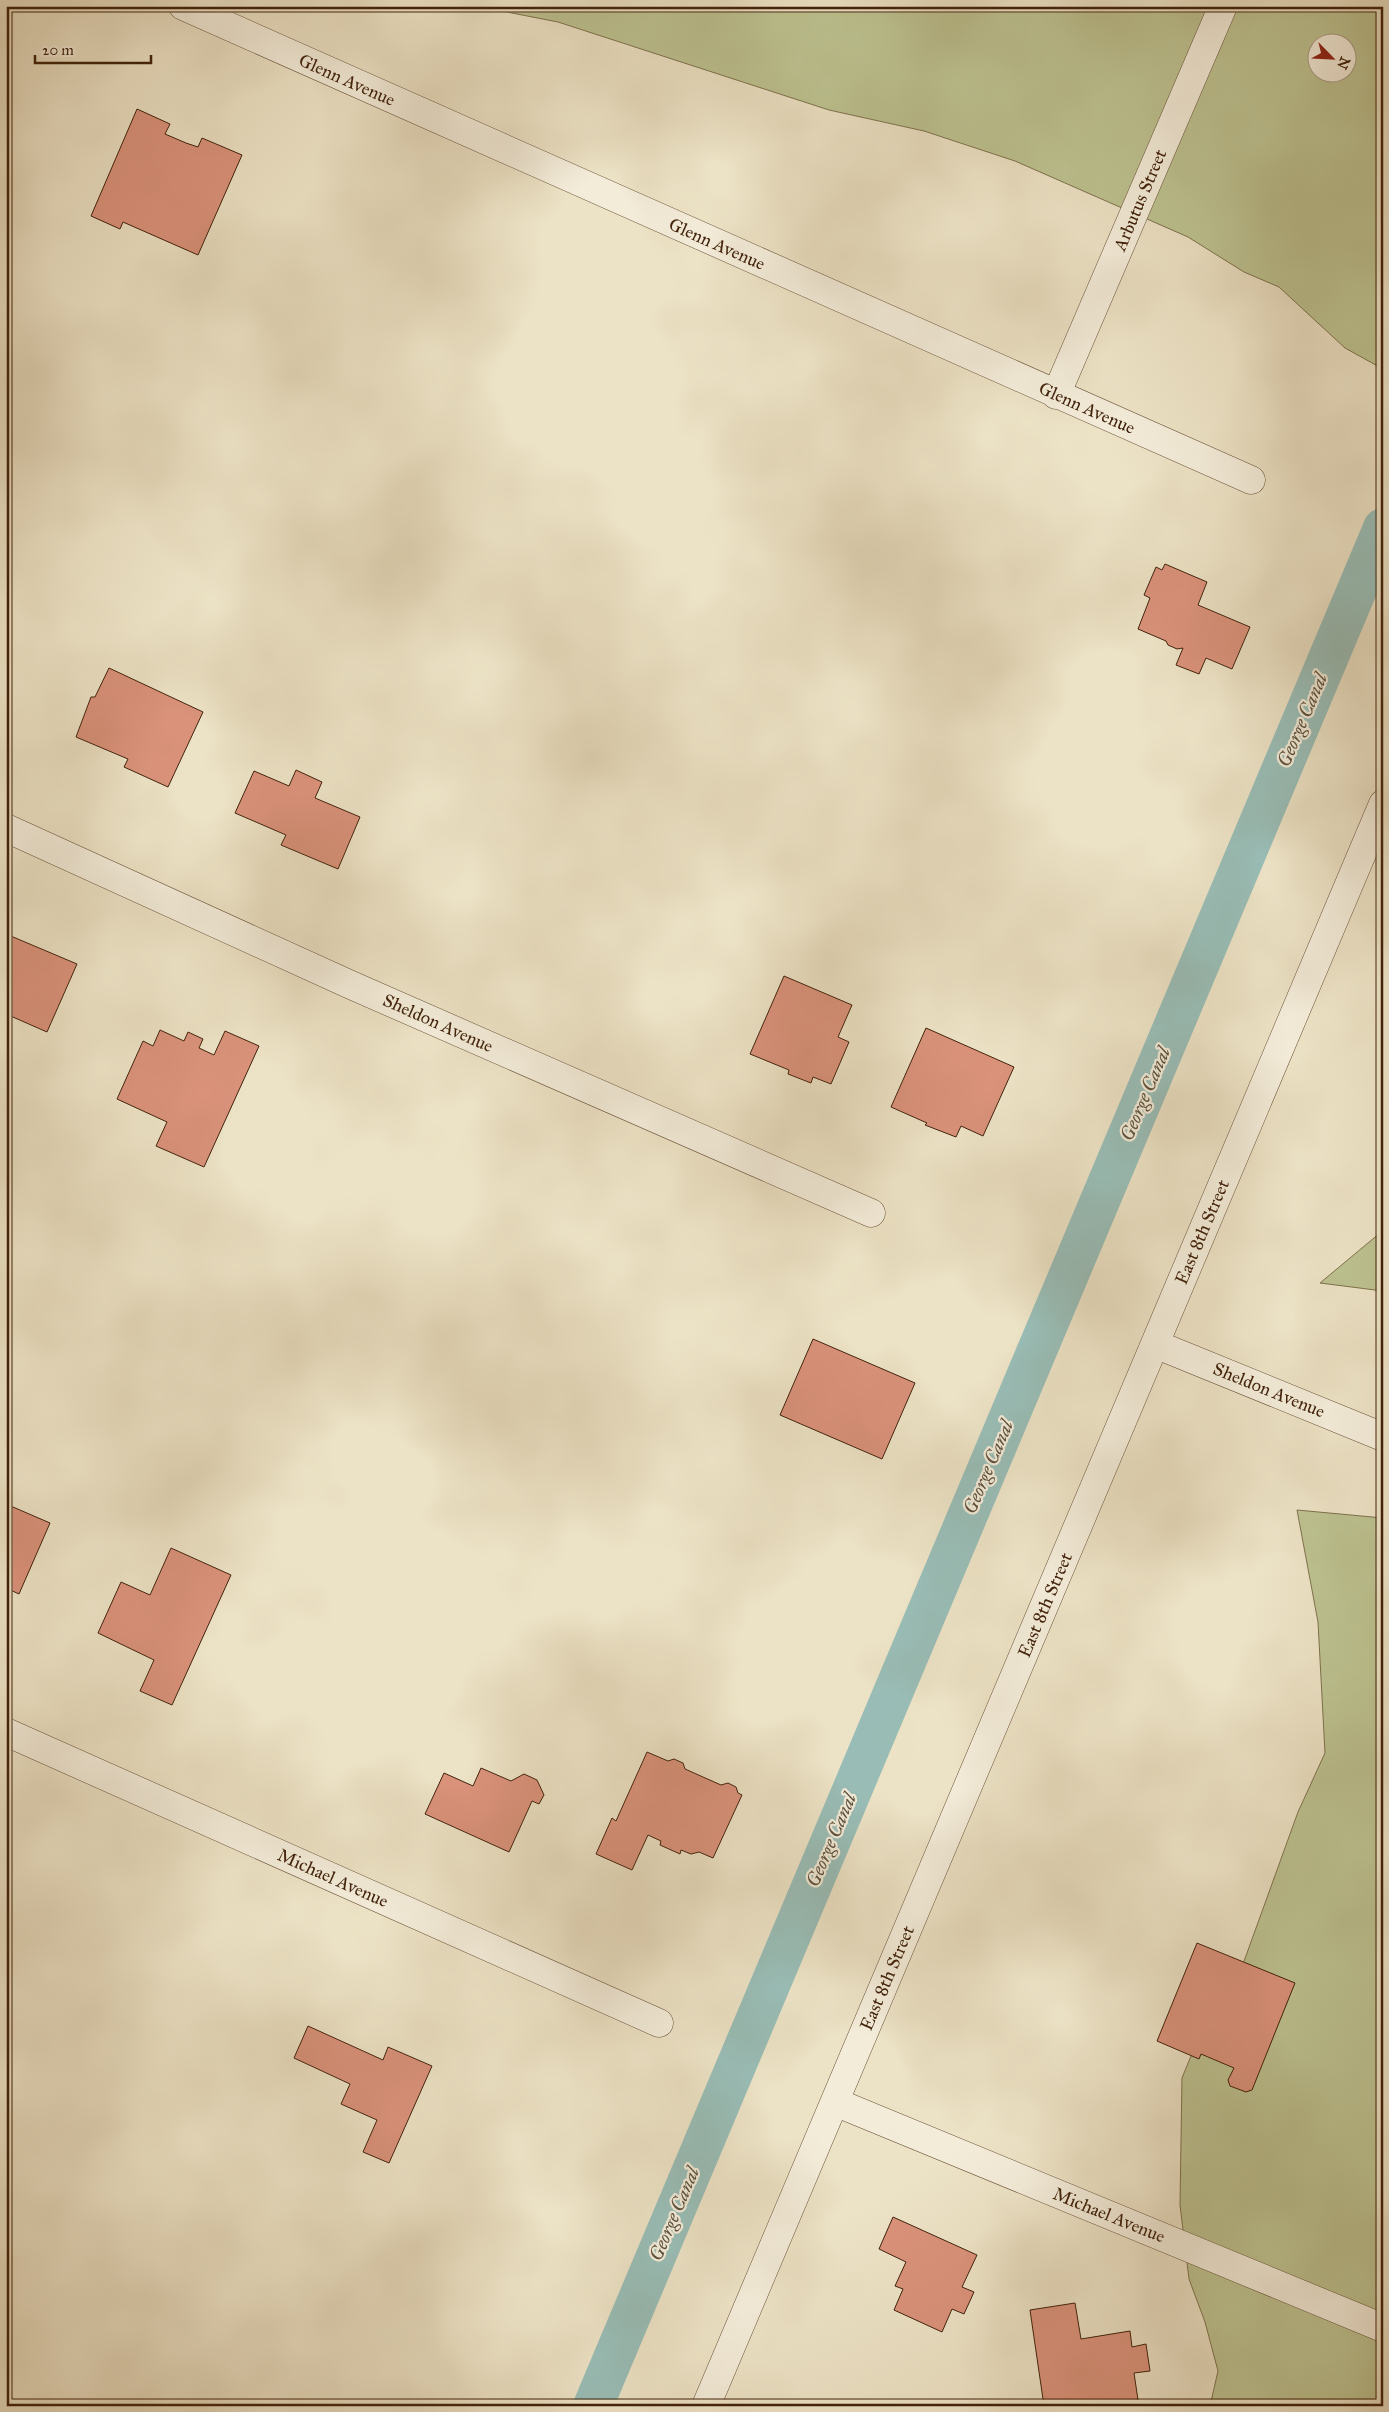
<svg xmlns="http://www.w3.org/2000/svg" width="1389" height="2412" font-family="'IM FELL Great Primer',serif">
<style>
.green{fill:#bdc291;stroke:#7f724e;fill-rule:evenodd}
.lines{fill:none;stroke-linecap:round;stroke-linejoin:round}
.canal{stroke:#99bdb6;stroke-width:40}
.building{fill:#da927b;stroke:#41220b}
.minor-casing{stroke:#6c523a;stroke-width:29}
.minor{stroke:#f3ecd9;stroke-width:28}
.labels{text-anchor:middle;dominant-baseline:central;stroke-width:4.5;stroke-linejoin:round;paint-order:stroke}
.street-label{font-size:18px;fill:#41220b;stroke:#f3ecd9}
.water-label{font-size:19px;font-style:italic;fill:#5b503e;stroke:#f3ecd9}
</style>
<rect width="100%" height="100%" fill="#ece2c5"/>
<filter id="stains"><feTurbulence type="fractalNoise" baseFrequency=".004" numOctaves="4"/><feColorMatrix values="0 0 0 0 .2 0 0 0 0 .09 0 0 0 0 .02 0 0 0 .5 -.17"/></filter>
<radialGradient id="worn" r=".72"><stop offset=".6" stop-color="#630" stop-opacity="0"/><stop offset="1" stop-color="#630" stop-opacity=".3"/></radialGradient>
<path class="green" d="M476 6H1383V369L1345 348 1279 287 1244 272 1188 237 1015 161 924 131 829 110 558 22ZM1316 42H1346V72H1316Z
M1380 1233H1383V1291L1320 1283Z
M1297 1510 1383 1518V2406H1210L1218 2371 1205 2322 1189 2279 1180 2205 1182 2078 1227 1968 1243 1964 1298 1812 1325 1753 1318 1622Z"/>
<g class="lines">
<path class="canal" d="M593 2406 1383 528"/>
</g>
<path class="building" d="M137 109 170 124 165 134 186 143 198 147 202 138 242 155 198 255 123 222 120 229 91 216Z
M1165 564 1207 582 1198 605 1250 627 1232 669 1206 658 1199 674 1176 665 1183 648 1177 649 1168 645 1166 641 1138 629 1150 598 1144 595 1156 567 1162 570Z
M109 668 203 712 168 787 124 767 128 759 76 737 91 697H95Z
M296 770 322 782 315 798 360 817 338 869 281 845 286 835 235 813 254 771 289 786Z
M6 934 77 964 47 1032 6 1014Z
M784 976 852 1005 838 1037 849 1042 831 1084 813 1077 811 1083 788 1074 789 1070 750 1054Z
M926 1028 1014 1067 983 1136 961 1126 956 1137 925 1125 927 1123 891 1107Z
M160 1030 184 1041 188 1032 203 1039 199 1048 214 1055 225 1031 259 1046 204 1167 156 1146 167 1122 117 1099 143 1041 153 1046Z
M813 1339 915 1383 882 1459 780 1415Z
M6 1504 50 1523 19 1594 6 1588Z
M171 1548 231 1575 172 1705 140 1691 154 1660 98 1633 121 1582 150 1595Z
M647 1752 668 1761 674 1759 683 1763 685 1769 721 1785 728 1783 736 1787 738 1793 742 1795 713 1858 699 1852 691 1854 681 1850 680 1854 660 1845 661 1841 648 1835 632 1870 596 1854 612 1818 616 1821Z
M481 1768 511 1781 524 1774 537 1780 544 1795 539 1804 532 1801 509 1852 425 1814 444 1773 473 1786Z
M1197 1943 1295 1983 1252 2090 1246 2092 1230 2086 1228 2080 1234 2068 1201 2054 1199 2059 1157 2041Z
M308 2026 383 2060 388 2047 432 2066 389 2163 363 2152 377 2120 341 2104 350 2084 294 2058Z
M893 2217 977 2255 962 2287 974 2292 964 2314 952 2309 942 2332 894 2310 903 2289 895 2286 906 2262 879 2249Z
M1075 2303 1081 2339 1130 2331 1132 2347 1146 2344 1150 2371 1134 2373 1138 2400 1099 2406H1044L1030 2310Z"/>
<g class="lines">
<defs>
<path id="minor" d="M183 6 1251 480
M1056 395 1223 6
M6 828 351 985 871 1213
M1155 1344 1383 1437
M6 1732 659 2023
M835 2102 1383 2328
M706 2406 1383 804"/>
</defs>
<use href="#minor" class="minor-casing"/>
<use href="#minor" class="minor"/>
</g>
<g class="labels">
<g class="street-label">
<text transform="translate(347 80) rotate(24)">Glenn Avenue</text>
<text transform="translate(1140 200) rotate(-67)">Arbutus Street</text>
<text transform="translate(717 244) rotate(24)">Glenn Avenue</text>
<text transform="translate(1087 408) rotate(24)">Glenn Avenue</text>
<text transform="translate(438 1023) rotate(24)">Sheldon Avenue</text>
<text transform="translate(1202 1232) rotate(-67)">East 8th Street</text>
<text transform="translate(1269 1390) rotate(22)">Sheldon Avenue</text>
<text transform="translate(1045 1605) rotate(-67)">East 8th Street</text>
<text transform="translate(333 1878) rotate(24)">Michael Avenue</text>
<text transform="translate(887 1978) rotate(-67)">East 8th Street</text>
<text transform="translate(1109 2215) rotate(22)">Michael Avenue</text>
</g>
<g class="water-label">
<text transform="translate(1302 720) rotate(-67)">George Canal</text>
<text transform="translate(1145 1094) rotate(-67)">George Canal</text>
<text transform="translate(988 1467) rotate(-67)">George Canal</text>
<text transform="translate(831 1840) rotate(-67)">George Canal</text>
<text transform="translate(674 2214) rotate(-67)">George Canal</text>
</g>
</g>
<rect width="1389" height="2412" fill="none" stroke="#ece2c5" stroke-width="25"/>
<rect x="8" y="8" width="1374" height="2397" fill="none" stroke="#41220b" stroke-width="2.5"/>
<rect x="12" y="12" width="1364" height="2387" fill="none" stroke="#41220b"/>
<g transform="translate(1332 58) rotate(114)"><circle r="24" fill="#f3ecd9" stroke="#ac9b87"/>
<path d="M0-4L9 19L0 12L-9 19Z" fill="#8f2418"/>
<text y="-8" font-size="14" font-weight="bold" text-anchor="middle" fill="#41220b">N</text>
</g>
<path d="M35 55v8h116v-8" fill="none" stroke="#41220b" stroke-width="2.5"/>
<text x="42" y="55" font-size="15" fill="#41220b" stroke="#f3ecd9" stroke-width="4" paint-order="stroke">20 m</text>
<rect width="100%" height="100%" filter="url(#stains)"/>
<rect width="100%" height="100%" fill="url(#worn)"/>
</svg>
